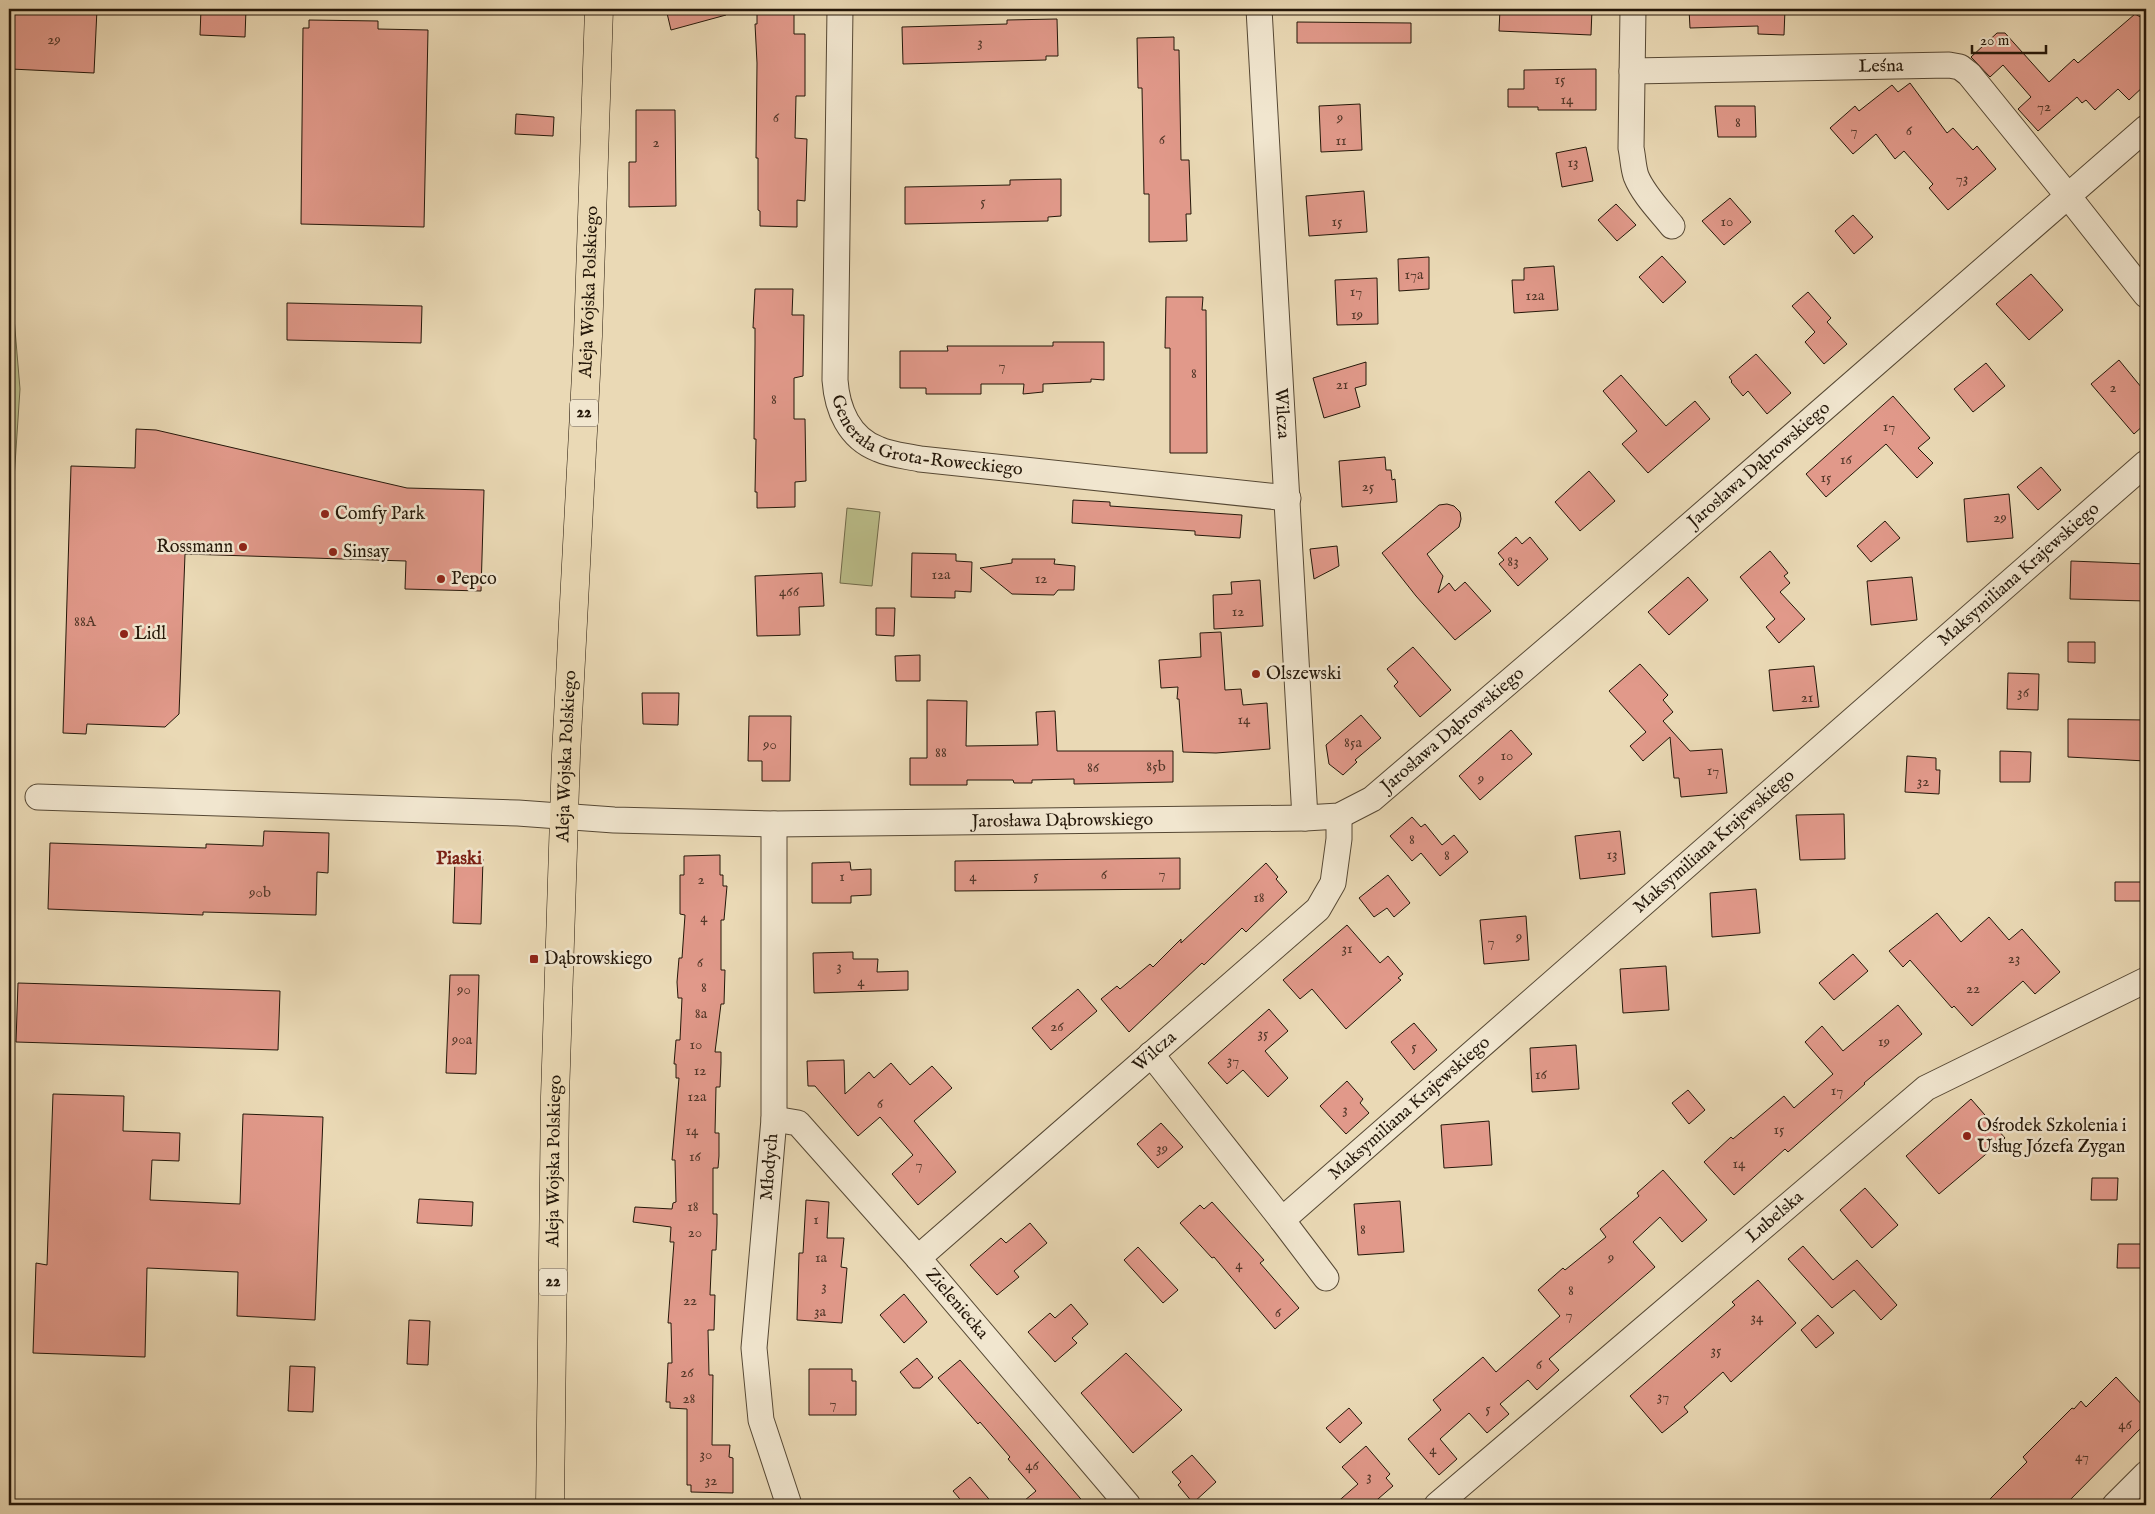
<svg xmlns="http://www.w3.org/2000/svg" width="2155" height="1514" font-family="'IM FELL English',serif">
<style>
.green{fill:#bbbe8a;stroke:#706a4a}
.building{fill:#e1998a;stroke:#241709}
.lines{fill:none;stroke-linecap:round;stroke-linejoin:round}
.minor-casing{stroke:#564834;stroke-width:27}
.major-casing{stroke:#241709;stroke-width:29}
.minor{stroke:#f1e6cf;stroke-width:25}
.major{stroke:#ead9b5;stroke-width:28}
.poi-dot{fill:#8f2418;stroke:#f1e6cf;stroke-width:2}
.labels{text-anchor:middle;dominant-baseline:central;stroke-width:5;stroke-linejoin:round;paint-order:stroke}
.number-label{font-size:15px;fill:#533829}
.shield{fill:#f1e6cf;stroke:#625544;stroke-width:1}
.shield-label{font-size:16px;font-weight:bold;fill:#241709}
.street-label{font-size:18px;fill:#241709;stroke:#f1e6cf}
.poi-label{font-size:18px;fill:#241709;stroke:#f1e6cf;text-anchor:start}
.neighbourhood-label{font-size:19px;font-weight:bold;fill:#7a1f14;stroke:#f1e6cf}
</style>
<rect width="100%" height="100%" fill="#ead9b5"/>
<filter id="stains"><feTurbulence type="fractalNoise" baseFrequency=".004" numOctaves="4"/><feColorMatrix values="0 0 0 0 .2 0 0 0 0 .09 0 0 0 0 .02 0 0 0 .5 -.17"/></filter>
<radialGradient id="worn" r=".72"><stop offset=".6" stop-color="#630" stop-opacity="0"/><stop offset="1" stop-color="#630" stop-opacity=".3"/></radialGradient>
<path class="green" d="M9 258 20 389 9 555Z
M847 508 880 512 872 586 840 583Z"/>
<path class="building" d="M13 9H97L94 73 11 69Z
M201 9H246L245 37 200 35Z
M666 9H725L726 15 671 30Z
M757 9H794V34H805V96H796L795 138 807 139 805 201 797 200V227L760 226V211L758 210V158H756L757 63 755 24H757Z
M1500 9H1592L1591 35 1499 31Z
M1689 9H1785L1784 35 1758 34V26L1690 28Z
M2135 14 2146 20V84L2129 100 2118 89 2095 110 2086 100 2082 103 2077 97 2038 131 2018 109 2031 97 2003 65 1990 77 1971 57 1997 33H2005L2049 82 2074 59 2078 63Z
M1057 19 1058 56H1046V60L903 64 902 27 1007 24V20Z
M309 20 378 21V29L428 30 424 227 301 224 303 28H309Z
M1297 22 1411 23V43H1297Z
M1174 37V50H1179L1181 160H1189L1191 214H1186L1187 241 1149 242V194H1144L1142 88H1138L1137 38Z
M1596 69V110H1538V107H1508V89H1524V70Z
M1910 83 1947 133 1953 128 1973 150 1977 146 1996 169 1948 210 1929 188 1933 184 1904 151 1895 159 1876 134 1853 154 1830 128 1855 106 1859 111 1892 85 1898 92Z
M1360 104 1362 150 1321 152 1319 106Z
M1715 106H1755L1756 137H1718Z
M636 110H675L676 206 629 207V162H636Z
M516 114 554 117 553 136 515 134Z
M1586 147 1593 181 1562 187 1556 153Z
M1061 179V216L1048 217V221L905 224V187L1010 185V180Z
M1364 191 1367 232 1309 236 1306 196Z
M1730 198 1751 222 1724 245 1702 221Z
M1616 204 1636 225 1617 241 1598 220Z
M1853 215 1873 237 1854 254 1835 231Z
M1662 256 1686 282 1663 303 1639 277Z
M1429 257V289L1399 291 1398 259Z
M1554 266 1558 310 1514 313 1512 280H1524V268Z
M2031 274 2063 310 2029 340 1996 304Z
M1377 278 1378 324 1337 325 1335 280Z
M755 289H793L792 315H804L803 376 794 378V419H805L806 481 795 482V507L757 508V492H755L756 439H754L755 344V328H753Z
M1808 292 1831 318 1827 322 1847 344 1824 364 1805 342 1815 332 1792 306Z
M1166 297H1203L1202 310H1206L1207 453H1170V348H1165Z
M287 303 422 306 421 343 287 340Z
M1053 342H1104V380L1091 379V382L1043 384V392L1023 394 1024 384H981V394H926V388H900V351H948L947 346H1053Z
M1756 354 1791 393 1767 414 1748 391 1743 396 1731 382 1732 381 1729 377Z
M2119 360 2146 393V423L2134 434 2091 384Z
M1366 362V385L1355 388 1360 407 1324 418 1313 378Z
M1986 363 2005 386 1973 412 1954 389Z
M1621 375 1666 426 1695 401 1710 419 1648 473 1622 444 1637 431 1603 391Z
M1893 396 1930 438 1918 448 1933 463 1917 478 1886 444 1826 497 1806 474Z
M136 429 156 430 407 488 484 490 481 591 405 589 406 561 185 554 179 714 165 727 87 724 86 734 63 733 71 466 135 468Z
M1385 457 1386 470H1391L1392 480 1395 479 1397 502 1342 507 1339 461Z
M2041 467 2061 490 2038 510 2017 487Z
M1589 471 1615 501 1580 531 1555 502Z
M2009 494 2013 538 1967 542 1964 499Z
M1073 500 1110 502V506L1242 515 1240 538 1195 535V531L1072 523Z
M1447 504 1454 506 1460 512 1461 519 1459 527 1427 554 1443 576 1438 593 1449 583 1455 591 1465 582 1491 611 1455 640 1416 596 1382 553 1439 505Z
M1885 521 1900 538 1871 562 1857 546Z
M1516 537 1522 544 1530 537 1548 559 1518 586 1499 564 1504 560 1498 553Z
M1337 546 1339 566 1314 579 1310 549Z
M1770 551 1788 573 1784 576 1790 583 1780 592 1805 619 1779 643 1766 627 1775 619 1740 577Z
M912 553 956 554V561L972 562 971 592 955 591V598L911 597Z
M1012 559H1055L1054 564 1075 566 1074 590H1058L1054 595 1012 594 980 568 1012 563Z
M2071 561 2146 564V601L2070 599Z
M822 573 824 606 799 607 800 635 757 636 755 576Z
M1688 577 1708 600 1669 635 1648 612Z
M1912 577 1917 620 1871 625 1867 581Z
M1260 580 1263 626 1214 629 1213 595 1232 594 1231 582Z
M876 608H895L894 636 876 635Z
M1221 632 1225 690 1241 689 1243 705 1267 703 1270 749 1216 753 1183 752 1179 699H1177L1178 687 1161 688 1159 660 1201 657 1200 633Z
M2068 642H2095V663L2068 662Z
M1413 647 1451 690 1420 717 1394 686 1398 682 1387 669Z
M920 655V681H896L895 656Z
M1640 664 1668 695 1663 700 1673 712 1663 721 1690 751 1722 749 1727 793 1681 797 1679 778H1674L1670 737 1643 761 1630 746 1646 732 1609 691Z
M1814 666 1819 707 1773 711 1769 670Z
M2008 673 2039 674 2038 710 2007 709Z
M642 693H679L678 725 643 724Z
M927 700 967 701 966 746 1038 745 1036 712 1055 711 1057 751H1173V782L1074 784V779L1032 780V783H1014L1013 780H967V785H910V758H927Z
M1361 715 1381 738 1355 760 1357 762 1343 775 1329 764 1326 745Z
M749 716H791L790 781H762V761H748Z
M2068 719 2146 720V761L2068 757Z
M1511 730 1532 754 1480 800 1459 776Z
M2000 751 2031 752 2030 782H2000Z
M1907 756 1936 758V770H1940L1939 794 1905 792Z
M1844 814 1845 859 1800 860 1796 815Z
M1412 817 1421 827 1425 824 1442 845 1454 835 1468 852 1440 876 1421 853 1412 861 1390 836Z
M264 831 329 833 328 873 317 872 316 915 203 912V915L48 909 50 843 206 848V844L263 846Z
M1620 831 1625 874 1580 879 1575 836Z
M720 855V875H723V886H727L724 920H721V970H725L724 1004H721L715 1052H721V1063L720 1087H716L715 1133H719V1156L718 1168H713V1214H717V1224L716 1250H712L710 1295H715L714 1330H708L709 1375H713L712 1445H730L729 1457 733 1458V1493L691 1492V1485H687V1409L670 1408V1402H666L668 1363H672L671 1323H668L674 1242H670L671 1227 633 1222 635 1207 672 1209 673 1203 676 1202 675 1160H672L679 1078H676V1064H674L676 1040H680L682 998H678L677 982 679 958H682L685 915 680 914V875H684V856Z
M1180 858V889L955 891V861Z
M455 859H483L481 924 453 923Z
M850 862 851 870 871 869V895L851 896V903H812V863Z
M1266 863 1278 877 1276 879 1287 892 1246 932 1242 928 1204 965 1202 963 1129 1032 1101 999 1117 986 1120 989 1150 964 1153 967 1181 939V943Z
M1388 875 1410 903 1394 917 1387 908 1374 917 1359 898Z
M2115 882H2143V901H2115Z
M1756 889 1760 933 1712 937 1710 893Z
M1937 913 1961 942 1989 917 2009 940 2022 929 2060 972 2035 994 2023 981 1972 1026 1954 1006 1952 1008 1910 960 1903 967 1889 951Z
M1526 916 1529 960 1484 964 1480 920Z
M1347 925 1380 963 1388 956 1403 974 1398 978 1401 980 1346 1029 1312 989 1300 999 1283 980Z
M853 952V959H878L877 972 908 971V990L814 993 813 953Z
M1853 954 1868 971 1834 1000 1819 983Z
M1666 966 1669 1010 1623 1013 1620 969Z
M450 975H479L476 1074 446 1073Z
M18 983 280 991 278 1050 16 1042Z
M1078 989 1097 1011 1051 1050 1032 1028Z
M1898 1005 1922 1034 1864 1083 1865 1084 1788 1152 1785 1149 1734 1195 1704 1162 1731 1137 1733 1139 1784 1096 1794 1108 1833 1074 1805 1042 1822 1026 1843 1051Z
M1269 1009 1288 1031 1265 1051 1288 1078 1268 1097 1243 1070 1227 1084 1208 1063Z
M1414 1023 1437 1050 1414 1070 1391 1042Z
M1576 1045 1579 1089 1532 1092 1530 1048Z
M844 1060 845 1094 869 1072 874 1078 891 1063 910 1085 932 1066 952 1088 914 1121 956 1172 918 1205 892 1174 913 1155 880 1117 858 1136 815 1086H808L807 1061Z
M1347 1081 1363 1099 1360 1103 1369 1113 1346 1134 1320 1106Z
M1688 1090 1705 1110 1689 1124 1672 1103Z
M53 1094 124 1096 123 1131 180 1133 179 1161 152 1160 150 1200 240 1204 243 1114 323 1117 315 1320 237 1316 238 1272 147 1268 145 1357 33 1353 36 1263 47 1265Z
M1971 1099 2005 1138 1939 1194 1906 1156Z
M1489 1121 1492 1165 1444 1168 1441 1125Z
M1161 1123 1183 1147 1158 1168 1137 1144Z
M1663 1170 1707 1220 1682 1242 1660 1217 1633 1242 1655 1267 1549 1359 1559 1370 1537 1390 1528 1380 1500 1404 1509 1414 1487 1433 1469 1413 1440 1439 1457 1459 1439 1475 1408 1439 1441 1410 1433 1400 1483 1357 1496 1372 1560 1316 1538 1290 1563 1268 1565 1270 1606 1237 1600 1229 1639 1196 1637 1193Z
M2092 1178H2118L2117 1200H2091Z
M1865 1188 1898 1225 1872 1248 1840 1210Z
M419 1199 473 1202 472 1226 417 1223Z
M806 1200 829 1202 827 1238H844L841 1267 847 1268 842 1323 797 1320 799 1253H803Z
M1400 1201 1404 1252 1358 1255 1354 1204Z
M1212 1202 1264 1260 1260 1263 1299 1308 1275 1329 1214 1257 1212 1258 1180 1223 1200 1205 1204 1209Z
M1030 1223 1047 1243 1014 1271 1019 1277 997 1295 970 1265 1001 1238 1006 1243Z
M2118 1244H2142L2141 1268H2117Z
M1803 1246 1833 1280 1857 1260 1897 1305 1881 1320 1854 1290 1832 1308 1788 1259Z
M1138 1247 1178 1290 1163 1303 1124 1260Z
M1758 1280 1796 1323 1731 1382 1723 1372 1684 1407 1688 1412 1662 1433 1630 1396 1735 1305 1732 1302Z
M904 1294 927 1322 904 1343 880 1315Z
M1071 1304 1088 1324 1072 1338 1077 1343 1055 1362 1028 1332 1050 1313 1055 1318Z
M1818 1315 1834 1333 1816 1348 1801 1330Z
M409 1320 430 1321 428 1365 407 1364Z
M1126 1353 1182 1410 1133 1453 1081 1393Z
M917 1358 933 1377 920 1388H913L900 1372Z
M960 1360 1025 1434 1086 1505H1019L1036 1491 1008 1459 1010 1457 980 1422 978 1424 938 1378Z
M290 1366 315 1367 313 1412 288 1411Z
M809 1369H852V1381H856V1415H809Z
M2116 1377 2146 1409V1423L2065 1505H1984L2027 1462 2023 1457 2072 1408 2074 1409 2081 1401 2086 1407Z
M1349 1408 1362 1423 1340 1443 1326 1428Z
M1366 1446 1390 1474 1386 1478 1393 1486 1371 1505H1334L1358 1484 1342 1467Z
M1192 1455 1216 1482 1193 1503 1178 1485 1181 1482 1172 1472Z
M970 1477 994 1505H965L953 1491Z"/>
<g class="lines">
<defs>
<g id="minor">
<path id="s1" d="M840 9 835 380C837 409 849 438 878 449 891 455 907 456 920 459L1288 498"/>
<path id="s2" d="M1259 9 1305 818"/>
<path d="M1633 9 1631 148C1633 157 1633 167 1636 176 1643 194 1660 211 1672 226"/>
<path id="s3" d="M1632 71 1949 65 1960 67 1969 74 2068 196 2146 295"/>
<path id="s4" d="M38 797 518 813 614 820 774 824 1305 818 1339 816 1372 799 1573 627 2146 128"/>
<path d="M774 824V1119L754 1348 761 1420 789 1505"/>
<path id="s5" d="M1151 1054 1282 1220 2146 463"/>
<path id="s6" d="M774 1119 798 1123 918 1258 1128 1505"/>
<path d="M1282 1220 1326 1278"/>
<path id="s7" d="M918 1258 1318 909 1333 883 1339 839V816"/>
<path id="s8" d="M1437 1505 1926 1088 2146 980"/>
<path d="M2115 1505 2146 1474"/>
</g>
<g id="major">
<path id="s9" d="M550 1505 555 1097 566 755 588 336 599 9"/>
</g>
</defs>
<use href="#minor" class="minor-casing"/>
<use href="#major" class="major-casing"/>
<use href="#minor" class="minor"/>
<use href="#major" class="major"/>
</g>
<g class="poi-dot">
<circle cx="325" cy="514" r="5"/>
<circle cx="243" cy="547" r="5"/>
<circle cx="333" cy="552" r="5"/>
<circle cx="441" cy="579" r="5"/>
<circle cx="124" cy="634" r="5"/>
<circle cx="1256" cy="674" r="5"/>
<rect x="529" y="954" width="10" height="10" rx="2.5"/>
<circle cx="1967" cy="1136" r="5"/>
</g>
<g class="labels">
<g class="number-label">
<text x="54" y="39">29</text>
<text x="980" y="42">3</text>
<text x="1560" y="79">15</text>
<text x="1567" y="99">14</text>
<text x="2044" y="106">72</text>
<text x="776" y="117">6</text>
<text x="1340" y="117">9</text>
<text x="1738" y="122">8</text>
<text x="1854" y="130">7</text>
<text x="1909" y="130">6</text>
<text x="1162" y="139">6</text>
<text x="1341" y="140">11</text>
<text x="656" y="142">2</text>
<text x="1573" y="162">13</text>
<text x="1962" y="178">73</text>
<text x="983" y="201">5</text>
<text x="1337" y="221">15</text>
<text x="1727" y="221">10</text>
<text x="1414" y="274">17a</text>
<text x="1356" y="291">17</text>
<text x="1535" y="295">12a</text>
<text x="1357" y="314">19</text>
<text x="1002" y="365">7</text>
<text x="1194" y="373">8</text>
<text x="1342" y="384">21</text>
<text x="2113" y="387">2</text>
<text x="774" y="399">8</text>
<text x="1889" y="426">17</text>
<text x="1846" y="459">16</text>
<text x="1826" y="477">15</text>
<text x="1368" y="486">25</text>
<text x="2000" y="517">29</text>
<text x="1513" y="561">83</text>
<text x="941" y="574">12a</text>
<text x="1041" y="578">12</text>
<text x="789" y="591">466</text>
<text x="1238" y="611">12</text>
<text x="85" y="621">88A</text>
<text x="2023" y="692">36</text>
<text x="1807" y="697">21</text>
<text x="1244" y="719">14</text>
<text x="1353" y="742">85a</text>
<text x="770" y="744">90</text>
<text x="941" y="752">88</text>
<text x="1507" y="755">10</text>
<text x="1156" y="766">85b</text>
<text x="1093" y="767">86</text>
<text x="1713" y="770">17</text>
<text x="1481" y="778">9</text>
<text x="1923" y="781">32</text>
<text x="1412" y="839">8</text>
<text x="1612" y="854">13</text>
<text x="1447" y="855">8</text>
<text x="1162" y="873">7</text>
<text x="1104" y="874">6</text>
<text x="1036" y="875">5</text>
<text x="842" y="876">1</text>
<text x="973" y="876">4</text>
<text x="701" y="879">2</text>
<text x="260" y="892">90b</text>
<text x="1259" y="897">18</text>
<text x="704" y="917">4</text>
<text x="1519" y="936">9</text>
<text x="1491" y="941">7</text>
<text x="1347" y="948">31</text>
<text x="2014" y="958">23</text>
<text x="700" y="962">6</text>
<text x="839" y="966">3</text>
<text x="861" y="981">4</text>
<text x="704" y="987">8</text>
<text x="1973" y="988">22</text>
<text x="464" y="989">90</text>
<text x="701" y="1013">8a</text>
<text x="1057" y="1026">26</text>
<text x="1263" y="1033">35</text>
<text x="462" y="1039">90a</text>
<text x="1884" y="1041">19</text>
<text x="696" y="1044">10</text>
<text x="1414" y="1046">5</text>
<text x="1233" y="1060">37</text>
<text x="700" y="1070">12</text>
<text x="1541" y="1074">16</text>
<text x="1837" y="1090">17</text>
<text x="697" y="1096">12a</text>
<text x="880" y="1103">6</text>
<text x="1345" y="1109">3</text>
<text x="1779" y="1129">15</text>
<text x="692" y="1130">14</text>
<text x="1162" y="1148">39</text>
<text x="695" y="1156">16</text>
<text x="1739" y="1163">14</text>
<text x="919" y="1164">7</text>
<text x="693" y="1206">18</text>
<text x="816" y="1219">1</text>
<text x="1363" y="1229">8</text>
<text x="695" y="1232">20</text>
<text x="821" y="1257">1a</text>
<text x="1611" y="1257">9</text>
<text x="1239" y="1264">4</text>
<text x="824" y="1286">3</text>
<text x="1571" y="1290">8</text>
<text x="690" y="1300">22</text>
<text x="820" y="1311">3a</text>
<text x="1278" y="1312">6</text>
<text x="1569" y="1314">7</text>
<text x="1757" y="1317">34</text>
<text x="1716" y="1350">35</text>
<text x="1539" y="1364">6</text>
<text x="687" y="1372">26</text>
<text x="1663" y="1396">37</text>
<text x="689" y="1398">28</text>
<text x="833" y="1403">7</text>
<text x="1488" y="1408">5</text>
<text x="2125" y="1424">46</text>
<text x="1433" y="1449">4</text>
<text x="706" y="1454">30</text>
<text x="2082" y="1456">47</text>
<text x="1032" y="1465">46</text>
<text x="1369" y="1476">3</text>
<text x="711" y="1480">32</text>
</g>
<g class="shield">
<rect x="570" y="399.5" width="28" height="27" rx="4"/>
<rect x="539" y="1268.5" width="28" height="27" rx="4"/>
</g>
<g class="shield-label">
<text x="584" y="413">22</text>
<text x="553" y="1282">22</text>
</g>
<g class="street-label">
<text stroke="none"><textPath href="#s3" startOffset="249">Leśna</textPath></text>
<text stroke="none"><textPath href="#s9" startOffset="1214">Aleja Wojska Polskiego</textPath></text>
<text stroke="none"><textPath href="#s2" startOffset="405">Wilcza</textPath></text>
<text stroke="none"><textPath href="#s1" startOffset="495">Generała Grota-Roweckiego</textPath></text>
<text stroke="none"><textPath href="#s4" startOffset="1850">Jarosława Dąbrowskiego</textPath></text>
<text stroke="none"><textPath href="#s5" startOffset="1191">Maksymiliana Krajewskiego</textPath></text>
<text stroke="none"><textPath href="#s4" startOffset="1445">Jarosława Dąbrowskiego</textPath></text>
<text stroke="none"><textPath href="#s9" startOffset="749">Aleja Wojska Polskiego</textPath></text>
<text stroke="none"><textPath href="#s4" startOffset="1025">Jarosława Dąbrowskiego</textPath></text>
<text stroke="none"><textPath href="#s5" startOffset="786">Maksymiliana Krajewskiego</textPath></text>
<text stroke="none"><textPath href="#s7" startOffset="314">Wilcza</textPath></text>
<text stroke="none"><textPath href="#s5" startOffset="381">Maksymiliana Krajewskiego</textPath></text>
<text stroke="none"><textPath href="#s9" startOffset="344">Aleja Wojska Polskiego</textPath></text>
<text transform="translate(770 1167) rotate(-85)">Młodych</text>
<text stroke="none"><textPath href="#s8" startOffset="444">Lubelska</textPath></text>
<text stroke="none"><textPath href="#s6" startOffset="265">Zieleniecka</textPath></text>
</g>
<g class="poi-label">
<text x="335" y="514">Comfy Park</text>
<text x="233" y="547" text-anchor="end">Rossmann</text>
<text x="343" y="552">Sinsay</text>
<text x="451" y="579">Pepco</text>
<text x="134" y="634">Lidl</text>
<text x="1266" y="674">Olszewski</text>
<text x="544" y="959">Dąbrowskiego</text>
<text x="1977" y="1126">Ośrodek Szkolenia i<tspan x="1977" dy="21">Usług Józefa Zygan</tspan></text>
</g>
<g class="neighbourhood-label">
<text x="459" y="859">Piaski</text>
</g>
</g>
<rect width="2155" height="1514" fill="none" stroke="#ead9b5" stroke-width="30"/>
<rect x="10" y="10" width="2135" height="1494" fill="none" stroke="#241709" stroke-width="2.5"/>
<rect x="15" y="15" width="2125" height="1484" fill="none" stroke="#241709"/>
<path d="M1972 45v8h74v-8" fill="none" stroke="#241709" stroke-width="2.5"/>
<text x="1980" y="45" font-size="15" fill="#241709" stroke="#f1e6cf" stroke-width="4" paint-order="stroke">20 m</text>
<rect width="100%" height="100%" filter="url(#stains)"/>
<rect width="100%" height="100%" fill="url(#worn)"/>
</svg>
